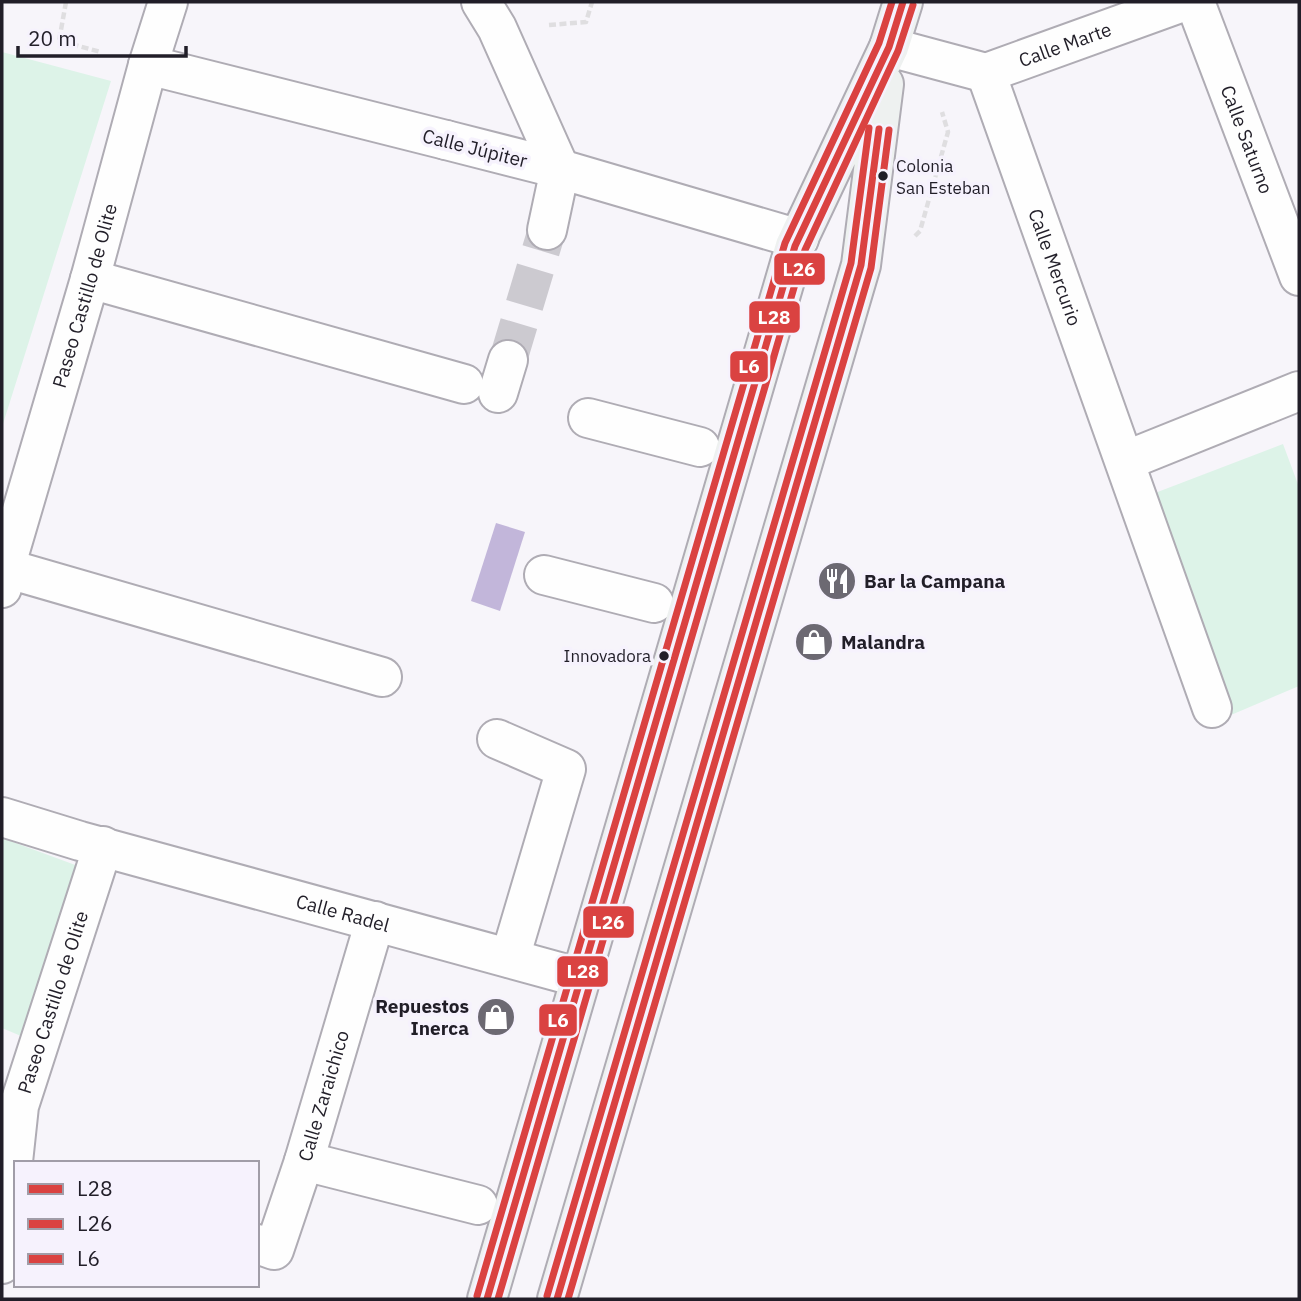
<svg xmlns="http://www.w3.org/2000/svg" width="1301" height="1301" font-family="'IBM Plex Sans',sans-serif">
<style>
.green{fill:#ddf3e8}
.water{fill:#c2b6da}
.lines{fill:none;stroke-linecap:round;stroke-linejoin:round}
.pedestrian-tunnel{stroke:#cccad0;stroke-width:38;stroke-dasharray:38 19;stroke-linecap:butt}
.pedestrian-casing{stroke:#afacb4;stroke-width:42}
.minor-casing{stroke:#afacb4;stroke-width:42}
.secondary-casing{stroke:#afacb4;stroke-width:42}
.path{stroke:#dfdee0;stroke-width:4.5;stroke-dasharray:7 3.5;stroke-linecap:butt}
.pedestrian{stroke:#fefefe;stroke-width:38}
.minor{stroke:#fefefe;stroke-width:38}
.secondary{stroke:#eef1f0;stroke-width:38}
.bus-1-casing{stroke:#f6f2fd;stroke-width:12}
.bus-2-casing{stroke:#f6f2fd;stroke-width:12}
.bus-3-casing{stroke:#f6f2fd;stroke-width:12}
.bus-1{stroke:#da4241;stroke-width:7}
.bus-2{stroke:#da4241;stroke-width:7}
.bus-3{stroke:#da4241;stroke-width:7}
.bus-dot{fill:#211e28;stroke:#f6f2fd;stroke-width:2.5}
.labels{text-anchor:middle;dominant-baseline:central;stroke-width:7;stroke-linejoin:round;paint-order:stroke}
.bus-label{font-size:17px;fill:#211e28;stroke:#f6f2fd;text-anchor:start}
.street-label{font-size:19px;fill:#211e28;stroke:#f6f2fd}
.poi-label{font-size:19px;font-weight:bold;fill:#211e28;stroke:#f6f2fd;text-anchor:start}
.line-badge{stroke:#f6f2fd;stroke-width:2.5}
.badge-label{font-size:19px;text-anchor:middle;font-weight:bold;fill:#fff}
</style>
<rect width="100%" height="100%" fill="#f7f5fa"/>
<path class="green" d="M2 52 111 81 2 427Z
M1283 444 1299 487V686L1231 715 1155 493Z
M2 838 78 866 21 1036 2 1028Z"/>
<path class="water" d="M496 523 525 532 500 611 471 601Z"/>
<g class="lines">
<path class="pedestrian-tunnel" d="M508 360 547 230"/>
<defs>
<g id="pedestrian">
<path d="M148 65 446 140"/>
<path d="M547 230 560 169"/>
<path d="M90 279 464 384"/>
<path d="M498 393 508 360"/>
<path d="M588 418 700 447"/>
<path d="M5 568 382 677"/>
<path d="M544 575 654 603"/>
<path id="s1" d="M2 588 5 568 90 279 148 65 168 2"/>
<path d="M497 739 566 769 510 958"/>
<path d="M304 1161 478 1205"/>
<path id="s2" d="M257 1244 274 1250 304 1161 375 921"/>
</g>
<g id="minor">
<path d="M481 2 497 28 560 169"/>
<path id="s3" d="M1195 2 1299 276"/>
<path d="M889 47 986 73"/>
<path id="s4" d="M986 73 1212 708"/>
<path id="s5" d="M986 73 1183 2"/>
<path d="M446 140 560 169 799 239"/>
<path d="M1125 461 1299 391"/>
<path id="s6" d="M2 817 80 841 581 978"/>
<path id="s7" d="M2 1264 19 1106 103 846"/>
</g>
<path id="secondary" d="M487 1299 795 246 889 47 903 2
M557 1299 861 265 884 84"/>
</defs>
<use href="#pedestrian" class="pedestrian-casing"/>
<use href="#minor" class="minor-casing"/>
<use href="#secondary" class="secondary-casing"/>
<path class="path" d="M66 2 59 41 101 52
M549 25 586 22 592 2
M915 236 920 231 948 132 942 112"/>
<use href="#pedestrian" class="pedestrian"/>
<use href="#minor" class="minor"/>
<use href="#secondary" class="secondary"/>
<defs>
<path id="bus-1" d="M487 1299 795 246 889 47 903 2
M557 1299 861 265 879 129"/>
<path id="bus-2" d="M498 1299 805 250 898 51 913 5
M568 1299 871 268 889 130"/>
<path id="bus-3" d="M477 1296 785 243 879 43 892 2
M547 1296 851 263 869 128"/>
</defs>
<use href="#bus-1" class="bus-1-casing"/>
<use href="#bus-2" class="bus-2-casing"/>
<use href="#bus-3" class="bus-3-casing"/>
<use href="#bus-1" class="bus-1"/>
<use href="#bus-2" class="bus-2"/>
<use href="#bus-3" class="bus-3"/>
</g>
<defs>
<symbol id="restaurant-disc" viewBox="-11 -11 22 22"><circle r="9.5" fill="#6c6972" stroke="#f6f2fd"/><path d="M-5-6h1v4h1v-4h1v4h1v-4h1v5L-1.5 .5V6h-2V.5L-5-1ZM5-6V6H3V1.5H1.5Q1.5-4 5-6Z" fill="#fff"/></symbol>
<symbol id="shop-disc" viewBox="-11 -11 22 22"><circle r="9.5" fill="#6c6972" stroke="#f6f2fd"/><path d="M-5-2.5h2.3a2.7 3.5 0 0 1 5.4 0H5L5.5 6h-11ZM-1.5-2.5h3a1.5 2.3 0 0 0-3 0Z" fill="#fff"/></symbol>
</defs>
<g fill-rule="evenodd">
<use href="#restaurant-disc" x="815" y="559" width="44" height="44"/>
<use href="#shop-disc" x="792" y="620" width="44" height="44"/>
<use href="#shop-disc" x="474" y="995" width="44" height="44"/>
</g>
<g class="bus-dot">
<circle cx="883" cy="176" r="6"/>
<circle cx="664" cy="656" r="6"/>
</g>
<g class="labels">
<g class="bus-label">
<text x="896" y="166">Colonia<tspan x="896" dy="22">San Esteban</tspan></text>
<text x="651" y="656" text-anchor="end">Innovadora</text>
</g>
<g class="street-label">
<text stroke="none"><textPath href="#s5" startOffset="84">Calle Marte</textPath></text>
<text stroke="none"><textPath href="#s3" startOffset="147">Calle Saturno</textPath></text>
<text transform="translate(475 148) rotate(14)">Calle Júpiter</text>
<text stroke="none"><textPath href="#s4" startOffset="206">Calle Mercurio</textPath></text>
<text stroke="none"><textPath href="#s1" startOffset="304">Paseo Castillo de Olite</textPath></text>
<text stroke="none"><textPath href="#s6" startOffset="354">Calle Radel</textPath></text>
<text stroke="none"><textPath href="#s7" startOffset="268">Paseo Castillo de Olite</textPath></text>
<text stroke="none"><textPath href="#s2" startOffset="180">Calle Zaraichico</textPath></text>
</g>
<g class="poi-label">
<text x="864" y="581">Bar la Campana</text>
<text x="841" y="642">Malandra</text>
<text x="469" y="1006" text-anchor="end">Repuestos<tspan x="469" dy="22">Inerca</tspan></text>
</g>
</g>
<g class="line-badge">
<rect x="773" y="252" width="53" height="34" rx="7" fill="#da4241"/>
<rect x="748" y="300" width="53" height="34" rx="7" fill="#da4241"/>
<rect x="729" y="350" width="40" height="33" rx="7" fill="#da4241"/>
<rect x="582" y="905" width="53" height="34" rx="7" fill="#da4241"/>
<rect x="556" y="955" width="53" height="33" rx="7" fill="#da4241"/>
<rect x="538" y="1003" width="40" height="34" rx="7" fill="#da4241"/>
</g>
<g class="badge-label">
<text x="799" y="276">L26</text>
<text x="774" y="324">L28</text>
<text x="749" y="373">L6</text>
<text x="608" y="929">L26</text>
<text x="583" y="978">L28</text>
<text x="558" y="1027">L6</text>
</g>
<rect width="1301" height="1301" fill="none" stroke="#211e28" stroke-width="7"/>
<rect x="14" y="1161" width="245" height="126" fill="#f6f2fd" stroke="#a19da8" stroke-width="2"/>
<rect x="28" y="1184" width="35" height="10" fill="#da4241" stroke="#a19da8" stroke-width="2"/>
<text x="77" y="1196" font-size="21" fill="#211e28">L28</text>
<rect x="28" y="1219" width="35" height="10" fill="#da4241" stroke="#a19da8" stroke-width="2"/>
<text x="77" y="1231" font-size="21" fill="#211e28">L26</text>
<rect x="28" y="1254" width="35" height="10" fill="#da4241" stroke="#a19da8" stroke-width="2"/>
<text x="77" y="1266" font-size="21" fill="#211e28">L6</text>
<path d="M18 46v10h168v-10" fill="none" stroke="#211e28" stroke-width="3.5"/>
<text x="28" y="46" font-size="21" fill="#211e28" stroke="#f6f2fd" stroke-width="5" paint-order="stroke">20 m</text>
</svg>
